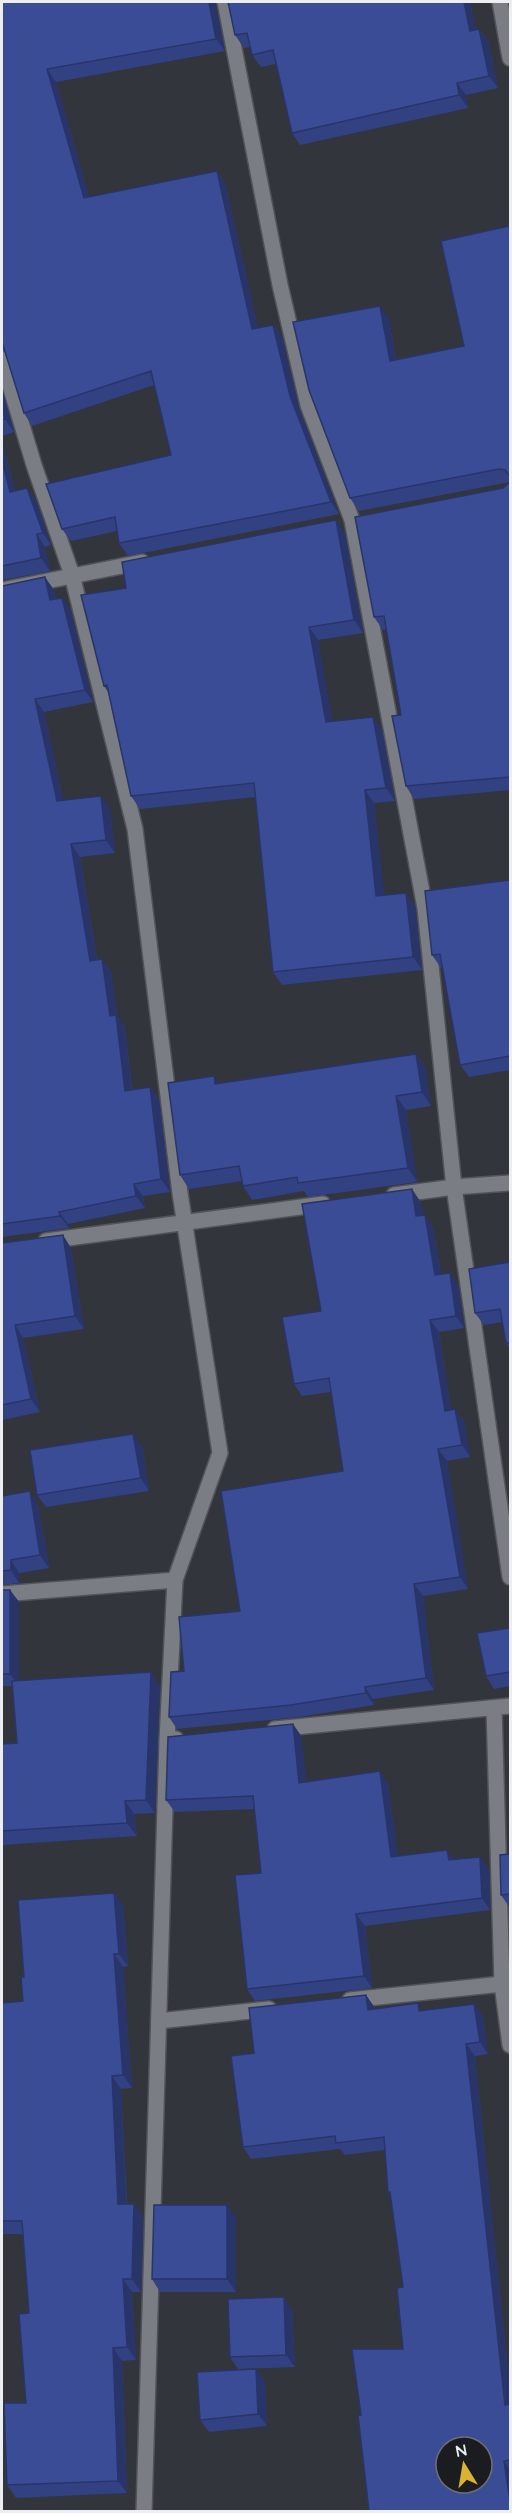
<svg xmlns="http://www.w3.org/2000/svg" width="512" height="2513" font-family="Quicksand,sans-serif">
<style>
.lines{fill:none;stroke-linecap:round;stroke-linejoin:round}
.minor-casing{stroke:#515358;stroke-width:18}
.minor{stroke:#7a7d84;stroke-width:15}
.wall{fill:#324181}
.shaded-wall{fill:#293569}
.building{fill:#3a4c96;stroke:#293569;stroke-width:1.5;fill-rule:evenodd}
</style>
<rect width="100%" height="100%" fill="#32353b"/>
<g class="lines">
<defs>
<path id="minor" d="M225 2 280 285 308 405 352 520 425 908 454 1187 510 1577
M500 2 510 58
M2 359 34 465 72 575 135 829 180 1193 220 1453 175 1580
M2 590 142 562
M394 1195 454 1187 510 1183
M46 1241 323 1204
M2 1594 175 1580 167 1740 176 1739
M494 1708 502 1984 510 2045
M275 1729 510 1706
M350 2000 502 1984
M159 2021 269 2009
M144 2512 167 1740"/>
</defs>
<use href="#minor" class="minor-casing"/>
<use href="#minor" class="minor"/>
</g>
<path class="wall" d="M2 2H216L215 3 225 51 56 82 89 197 217 171 225 183 258 328 273 325 282 337 299 408 339 514 128 556 119 543 117 531 71 541 62 529 171 455 154 385 32 426 24 413 4 350H2Z
M228 2H470L476 29H479L488 41 498 88 466 95 468 108 300 145 292 133 276 64 261 67 252 55 250 47 244 48 235 35Z
M510 228V790L414 799 406 786 401 715 387 629 383 630 374 617 510 482 359 511 350 498 389 319 396 359 464 346Z
M2 389 14 432 2 436Z
M2 441 15 491 36 500 51 545 45 547 50 571 2 580Z
M345 533 363 633 318 640 332 721 382 730 395 801 374 803 384 895 415 905 422 970 282 985 273 972 255 797 140 809 131 796 108 692 104 686 126 588Z
M2 586 54 590 56 599 62 598 71 611 93 702 44 712 63 800 110 809 115 853 80 857 97 960 102 959 111 972 117 1016 125 1028 132 1089 150 1087 159 1099 170 1192 143 1196 145 1208 68 1224 69 1228 2 1237Z
M510 880V1070L469 1077 460 1065 443 968H441L432 955Z
M416 1054 425 1067 431 1106 406 1110 417 1182 308 1197 304 1191 252 1200 243 1186 242 1181 189 1189 180 1175 219 1083Z
M420 1201 423 1215 433 1227 441 1274 458 1285 464 1328 439 1332 451 1409 464 1421 470 1457 447 1461 468 1589 423 1596 434 1690 373 1699 374 1705 299 1717 177 1729 169 1717 184 1671 240 1611 343 1471 331 1392 302 1396 294 1384 321 1311Z
M2 1243 71 1248 84 1329 23 1338 40 1412 2 1420Z
M510 1262V1349L506 1343 503 1322 484 1325 475 1313Z
M142 1446 149 1491 46 1507 37 1495Z
M2 1496 38 1504 49 1568 19 1573V1583L2 1585Z
M2 1590H10L19 1602V1681L160 1685 155 1813 134 1814 137 1836 2 1845V1744L17 1743 13 1686H2Z
M510 1628V1686L494 1689 486 1676Z
M293 1724 301 1736 306 1782 388 1783 398 1857 447 1850 454 1860 489 1869 490 1910 365 1926 372 1988 255 2001 247 1989 261 1873 255 1809 175 1812 166 1800Z
M510 1854V1908L501 1895Z
M114 1893 123 1906 128 1966 123 1967 132 2088 121 2089 127 2204H134L143 2217 141 2292H132L136 2360 122 2361 127 2493 16 2498 7 2485 26 2403 29 2313 23 2234H2V2003L23 2001 24 1977Z
M366 1995 375 2009 423 2011 474 2004 483 2016 488 2054 475 2056 510 2390V2511L361 2415 403 2349V2287L391 2196 388 2192 385 2150 345 2155 340 2149 251 2159 243 2147 254 2053Z
M236 2217V2292H160L152 2279Z
M292 2309 295 2367 238 2369 230 2357Z
M265 2381 267 2426 209 2432 200 2420Z"/>
<path class="shaded-wall" d="M209 2H216L215 3 225 51 216 39Z
M464 2H470L479 43 470 31Z
M479 29 488 41 498 88 489 76Z
M47 69 56 82 93 211 84 198Z
M457 83 466 95 468 108 459 95Z
M217 171 225 183 261 341 252 329Z
M380 306 389 319 398 373 390 361Z
M273 325 282 337 299 408 339 514 331 502 290 396Z
M2 389 14 432 5 419 2 407Z
M2 441 18 504 10 492 2 461Z
M27 488 36 500 51 545 43 533Z
M336 520 345 533 363 633 354 620Z
M37 534 45 547 50 571 41 558Z
M45 577 54 590 59 613 50 600Z
M62 598 71 611 93 702 85 690Z
M309 627 318 640 335 735 326 722Z
M35 699 44 712 66 814 57 801Z
M373 717 382 730 395 801 386 788Z
M365 790 374 803 386 909 376 896Z
M101 796 110 809 115 853 106 840Z
M71 844 80 857 99 974 90 961Z
M406 893 415 905 422 970 413 957Z
M102 959 111 972 117 1016 125 1028 133 1103 125 1091 110 1016Z
M416 1054 425 1067 431 1106 422 1092Z
M214 1076 223 1089 215 1084Z
M150 1087 159 1099 170 1192 161 1179Z
M396 1096 406 1110 417 1182 408 1168Z
M134 1184 143 1196 145 1208 136 1196Z
M412 1189 420 1201 425 1228 416 1216Z
M59 1212 68 1224 69 1228 60 1216Z
M425 1215 433 1227 443 1287 435 1275Z
M63 1235 71 1248 84 1329 75 1316Z
M450 1273 458 1285 464 1328 456 1316Z
M430 1320 439 1332 453 1423 445 1411Z
M15 1325 23 1338 40 1412 31 1399Z
M455 1409 464 1421 470 1457 462 1445Z
M133 1434 142 1446 149 1491 141 1478Z
M438 1449 447 1461 468 1589 460 1577Z
M30 1491 38 1504 49 1568 40 1555Z
M11 1560 19 1573V1583L11 1570Z
M414 1584 423 1596 434 1690 426 1678Z
M10 1590 19 1602V1686L10 1674Z
M151 1672 160 1685 155 1813 146 1800Z
M365 1687 373 1699 374 1705 366 1693Z
M293 1724 301 1736 308 1795 299 1783Z
M380 1771 388 1783 400 1870 391 1857Z
M125 1801 134 1814 137 1836 127 1823Z
M447 1850 456 1862 449 1860Z
M480 1857 489 1869 490 1910 482 1898Z
M114 1893 123 1906 128 1966 119 1954Z
M356 1914 365 1926 372 1988 364 1976Z
M114 1954 123 1967 132 2088 123 2075Z
M366 1995 375 2008 377 2022 368 2010Z
M474 2004 483 2016 488 2054 480 2042Z
M466 2044 475 2056 510 2390V2413L505 2405Z
M112 2076 121 2089 127 2217 118 2204Z
M134 2204 143 2217 141 2292 132 2279Z
M227 2205 236 2217V2292L227 2279Z
M123 2279 132 2292 136 2360 127 2347Z
M284 2297 292 2309 295 2367 286 2355Z
M113 2348 122 2361 127 2493 118 2481Z
M256 2369 265 2381 267 2426 258 2414Z
M504 2461 510 2470V2502Z"/>
<path class="building" d="M2 2H209L216 39 47 69 84 198 217 171 252 329 273 325 290 396 331 502 119 543 115 517 62 529 46 484 171 455 151 371 24 413 2 342Z
M228 2H464L470 31 479 29 489 76 457 83 459 95 292 133 273 50 252 55 247 33 235 35Z
M509 226 510 232V476L505 470 499 469 350 498 309 390 293 322 380 306 390 361 464 346 441 241Z
M2 407 5 419 2 420Z
M2 461 10 492 27 488 43 533 37 534 41 558 2 566Z
M510 479V777L406 786 392 716 401 715 384 616 374 617 355 517 503 488 510 482Z
M336 520 354 620 309 627 326 722 373 717 386 788 365 790 376 896 406 893 413 957 273 972 254 783 131 796 107 685 104 686 81 595 126 588 122 562Z
M45 577 50 600 62 598 85 690 35 699 57 801 101 796 106 840 71 844 90 961 102 959 110 1016 116 1015 125 1091 150 1087 161 1179 134 1184 136 1196 59 1212 60 1216 2 1224V586Z
M510 880V1056L460 1065 440 954 432 955 425 891Z
M416 1054 422 1092 396 1096 408 1168 298 1183 297 1177 243 1186 239 1166 180 1175 168 1083 214 1076 215 1084Z
M412 1189 416 1216 425 1215 435 1275 450 1273 456 1316 430 1320 445 1411 455 1409 462 1445 438 1449 460 1577 414 1584 426 1678 365 1687 366 1693 291 1705 169 1717 171 1672 184 1671 179 1617 240 1611 221 1491 343 1471 329 1378 294 1384 282 1317 321 1311 302 1204Z
M63 1235 75 1316 15 1325 31 1399 2 1405V1243Z
M510 1262V1343H506L500 1309 475 1313 469 1269Z
M133 1434 141 1478 37 1495 30 1450Z
M30 1491 40 1555 11 1560V1570L2 1571V1496Z
M2 1590H10V1674H2Z
M510 1628V1672L486 1676 477 1633Z
M151 1672 146 1800 125 1801 127 1823 2 1831V1744L17 1743 12 1681Z
M293 1724 299 1783 380 1771 391 1857 447 1850 449 1860 480 1857 482 1898 356 1914 364 1976 247 1989 235 1875 261 1873 253 1796 166 1800 168 1737Z
M510 1854V1894L501 1895 500 1855Z
M114 1893 119 1954H114L123 2075 112 2076 118 2204H134L132 2279H123L127 2347 113 2348 118 2481 7 2485 4 2403H26L19 2314 29 2313 22 2221H2V2003L23 2001 21 1977H24L18 1900Z
M366 1995 368 2010 418 2003 419 2011 474 2004 480 2042 466 2044 505 2405 510 2404V2460L504 2461 510 2502V2511H369L358 2415H361L352 2349H403L397 2288 403 2287 390 2192H388L384 2137 336 2143 335 2136 243 2147 231 2056 254 2053 249 2008ZM446 2447H482V2483H446Z
M154 2205H227V2279H152Z
M284 2297 286 2355 230 2357 228 2299Z
M256 2369 258 2414 200 2420 197 2372Z"/>
<rect width="512" height="2513" fill="none" stroke="#eceef2" stroke-width="6"/>
<g transform="translate(464 2465) rotate(349)"><circle r="28" fill="#1b1c1f" stroke="#6f7073" stroke-width="1.5"/>
<path d="M0-4.5L10 22L0 15L-10 22Z" fill="#dab333"/>
<text y="-9" font-size="16" font-weight="bold" text-anchor="middle" fill="#eceef2">N</text>
</g>
</svg>
